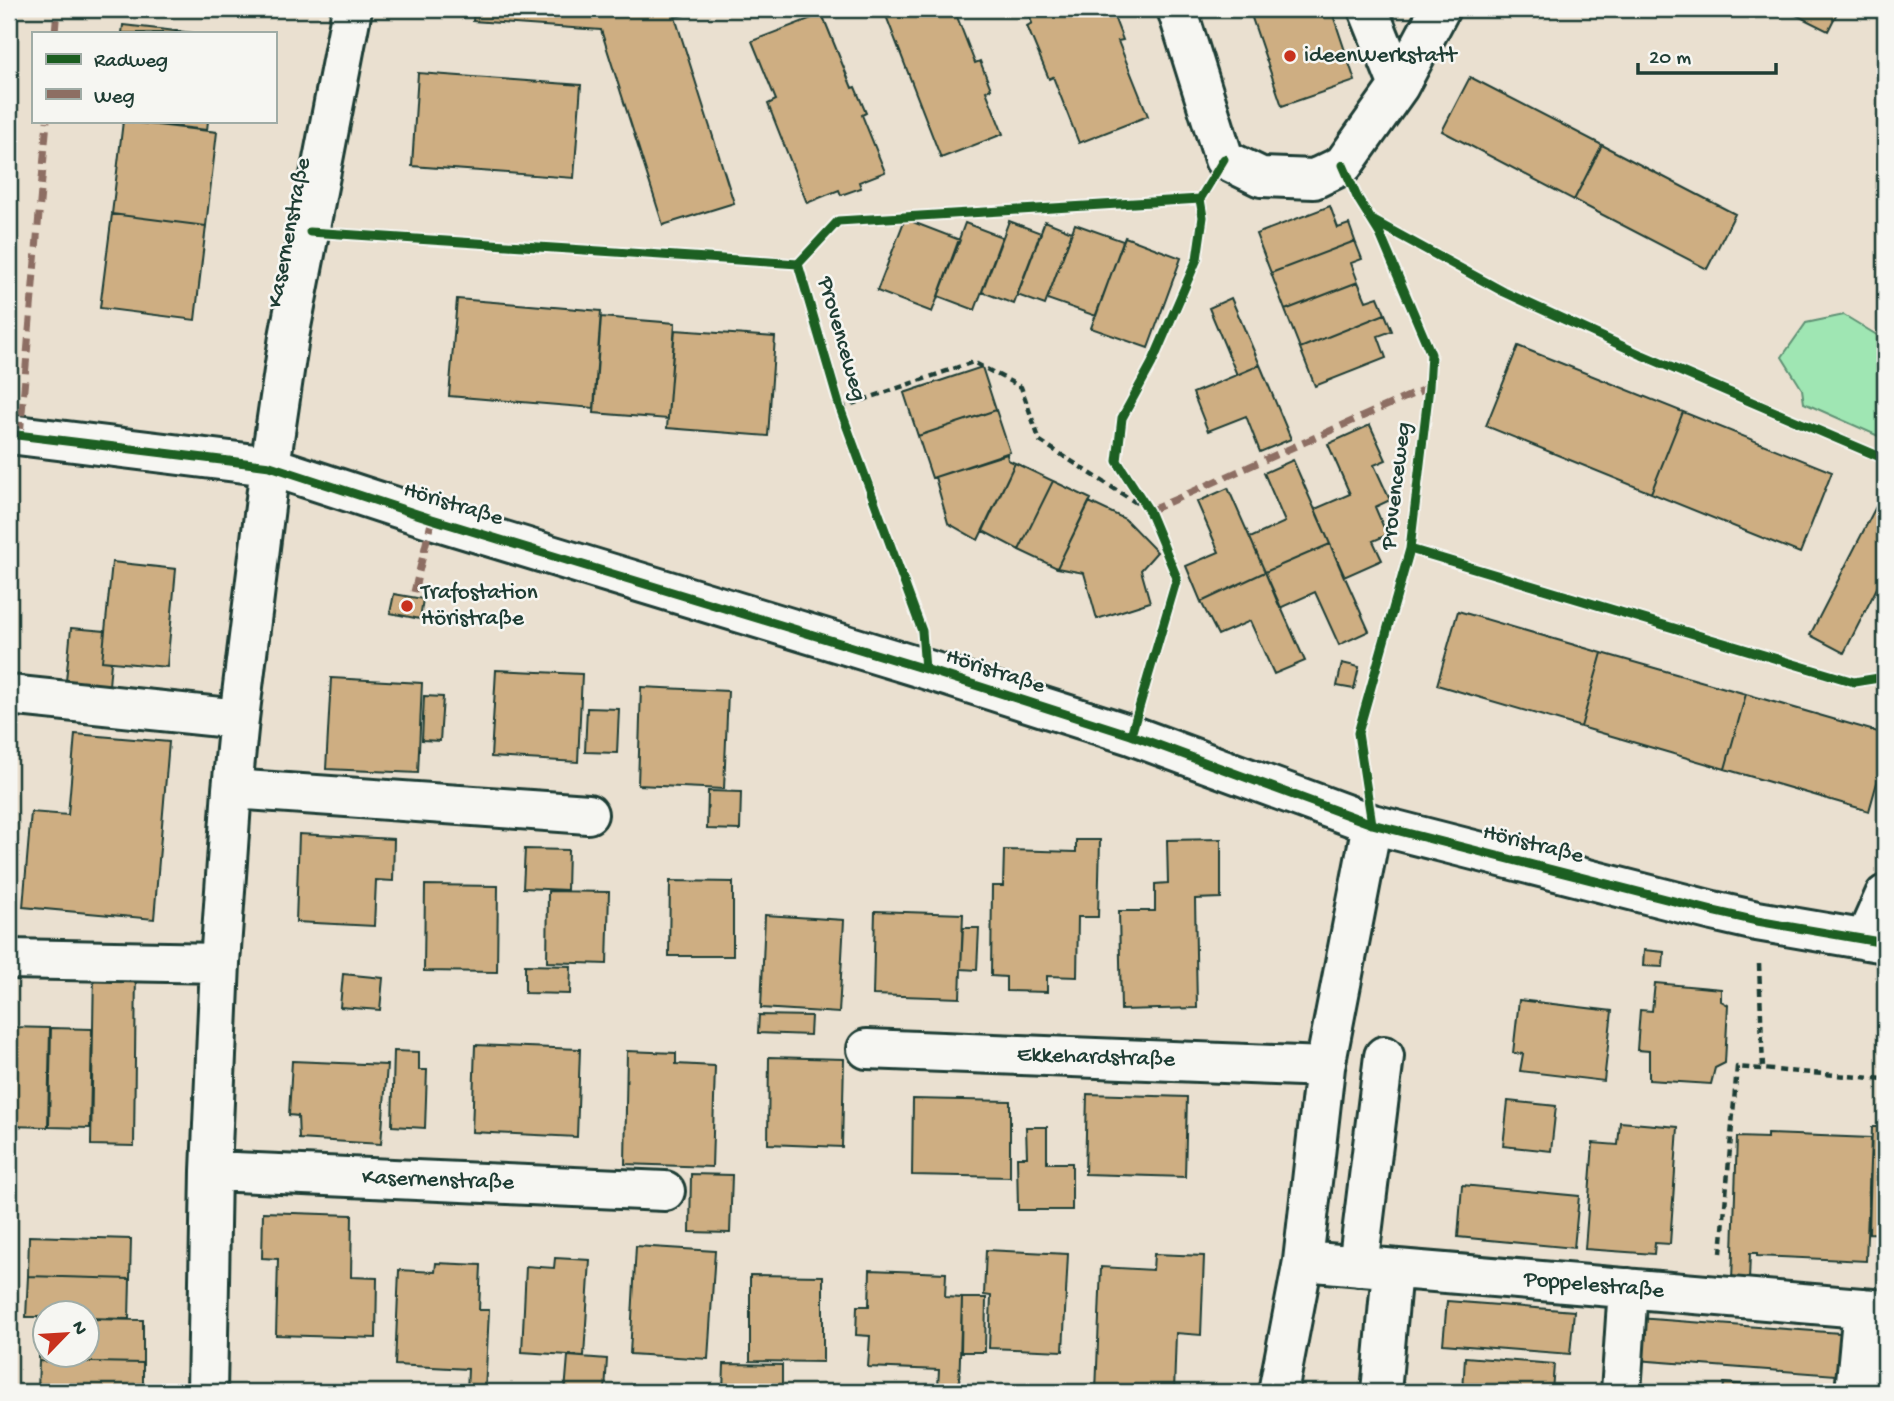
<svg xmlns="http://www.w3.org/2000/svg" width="1894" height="1401" font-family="'Gochi Hand',sans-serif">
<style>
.green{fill:#9fe6b3;stroke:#5f9274;stroke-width:2}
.building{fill:#ceae82;stroke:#1f3d34;stroke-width:2}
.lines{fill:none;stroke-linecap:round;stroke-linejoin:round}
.minor-casing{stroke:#1f3d34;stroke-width:44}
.path{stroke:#1f3d34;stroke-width:4.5;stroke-dasharray:7 5;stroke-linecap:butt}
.minor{stroke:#f6f6f2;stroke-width:38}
.quiet{stroke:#8d6e63;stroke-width:7;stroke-dasharray:14 7;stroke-linecap:butt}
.cycleway-casing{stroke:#f6f6f2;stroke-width:13}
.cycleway{stroke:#1b5e20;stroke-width:9}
.poi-dot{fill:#c8321e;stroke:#f6f6f2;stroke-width:2.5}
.labels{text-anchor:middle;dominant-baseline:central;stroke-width:5;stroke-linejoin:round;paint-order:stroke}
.poi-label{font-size:23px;fill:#1f3d34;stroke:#f6f6f2;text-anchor:start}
.street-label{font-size:23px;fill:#1f3d34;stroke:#f6f6f2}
</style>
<rect width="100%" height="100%" fill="#eae0d0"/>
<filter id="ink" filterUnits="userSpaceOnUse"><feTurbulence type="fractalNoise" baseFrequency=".0143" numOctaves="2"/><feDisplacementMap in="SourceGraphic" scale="14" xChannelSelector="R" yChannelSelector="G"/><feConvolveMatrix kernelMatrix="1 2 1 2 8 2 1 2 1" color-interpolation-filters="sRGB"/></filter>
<g filter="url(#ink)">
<path class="green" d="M1844 315 1885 340V439L1804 403 1802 389 1782 357 1806 323Z"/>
<path class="building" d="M474 9H682L684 15 675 17 734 203 663 225 601 30 473 21Z
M897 9H954L975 63 980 61 991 89 986 91 1003 134 941 158 885 13Z
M1026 9H1111L1123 40 1118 41 1148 116 1079 143 1053 77 1049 79 1027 26 1032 23Z
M1249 9H1331L1355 81 1282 106Z
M1784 9H1839L1828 31Z
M822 14 852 88 855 87 866 113 862 115 885 172 859 182 861 188 841 195 839 190 807 203 768 104 776 100 752 41Z
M123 25 194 33H122Z
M418 73 581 85 574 178 412 166Z
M1470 77 1602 145 1574 200 1442 131Z
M123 121 217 132 206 226 112 214Z
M127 121H208L207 130Z
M1602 145 1735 214 1707 269 1574 200Z
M1330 206 1338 228 1349 224 1355 241 1271 273 1256 234Z
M112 214 206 226 195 320 100 308Z
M905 219 960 240 932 312 877 291Z
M1009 221 1041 233 1014 304 982 292Z
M1045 221 1072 232 1045 305 1017 295Z
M965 223 1002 237 975 310 938 296Z
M1075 224 1123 241 1096 316 1047 299Z
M1125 237 1181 258 1148 348 1091 328Z
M1355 241 1362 259 1351 263 1358 282 1285 310 1271 273Z
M1358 282 1366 301 1378 297 1385 314 1300 348 1285 310Z
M1231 298 1260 365 1237 375 1209 308Z
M457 299 601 311 594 408 449 396Z
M1385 314 1392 331 1378 336 1386 358 1315 386 1300 348Z
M601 317 675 323 668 419 594 413Z
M675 330 775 337 768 436 667 428Z
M1518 346 1683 412 1651 493 1486 426Z
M1260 365 1291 439 1260 452 1246 416 1208 431 1193 393Z
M982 367 996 410 918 436 904 393Z
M996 410 1010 452 932 478 918 436Z
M1683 412 1832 472 1800 553 1651 493Z
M1370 425 1386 460 1374 465 1390 500 1375 507 1387 535 1373 541 1382 560 1344 577 1315 509 1350 494 1328 444Z
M1007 454 1008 460 1015 463 978 540 948 523 935 477Z
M1293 460 1330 544 1265 572 1250 538 1285 522 1264 473Z
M1015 463 1053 481 1019 550 983 531Z
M1053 481 1091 499 1057 568 1019 550Z
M1228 488 1265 572 1201 602 1186 566 1219 552 1197 502Z
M1885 489V572L1844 653 1810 635Z
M1089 502 1125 519 1157 552 1141 570 1150 602 1097 619 1084 573 1057 568Z
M9 517H17L9 611Z
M1330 544 1369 631 1339 645 1315 592 1280 608 1265 572Z
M112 562 176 569 167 667 102 661Z
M1265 572 1305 661 1274 674 1250 621 1218 635 1201 602Z
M394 594 423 599 420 619 390 613Z
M1458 611 1602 653 1581 727 1437 685Z
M71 628 105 631 102 661 111 662 109 686 66 681Z
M1602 653 1746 694 1725 769 1581 727Z
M1342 663 1359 667 1354 689 1337 686Z
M496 670 582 674 578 762 491 757Z
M331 678 422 683 418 773 326 769Z
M641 687 728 691 724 789 638 785Z
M1746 694 1885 734V754L1869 811 1725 769Z
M424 696 443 697 440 741 422 740Z
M587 708 619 709 617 753 585 752Z
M75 734 169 742 154 919 23 907 31 812 68 815Z
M708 791 741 792 740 830 707 829Z
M299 834 394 839 393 881 376 880 374 926 296 922Z
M1221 839V898L1195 899 1197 1008 1121 1010 1119 911H1155V884L1168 883 1167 840Z
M1076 840H1100L1098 917H1078L1077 977 1047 976V992L1006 991V977L991 976 992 886H1003L1004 850 1076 852Z
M525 849 568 850 567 890 523 888Z
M670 881 733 882V956H669Z
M425 885 498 886 497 972 424 971Z
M548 891 609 892 607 964 547 962Z
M875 911 963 914 960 998 873 995Z
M765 915 844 920 839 1013 761 1008Z
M963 928H979L977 970 961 969Z
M1644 950 1664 952 1663 967 1643 966Z
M525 965 571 966 570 994 525 993Z
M94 969H136L134 1146 91 1145Z
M343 974 383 978 380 1010 340 1007Z
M1655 983 1721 989V1001L1728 1005 1725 1063 1715 1068 1711 1084 1649 1080V1051L1637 1050 1640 1010 1652 1011Z
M1519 1000 1612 1011 1604 1081 1520 1071 1523 1054 1513 1053Z
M759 1015 811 1016 810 1035 758 1033Z
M9 1027 50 1028 48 1127 9 1126Z
M51 1028 92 1029 90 1128 49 1127Z
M475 1045 580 1049 577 1137 472 1132Z
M394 1051 419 1052V1070H427L425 1128 392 1126Z
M627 1051 676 1053V1064L715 1066 712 1167 625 1164Z
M769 1057 844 1059 842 1147 768 1144Z
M292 1061 387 1065 381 1144 299 1139 298 1116 289 1115Z
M1087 1094 1187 1097 1185 1177 1085 1174Z
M913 1099 1010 1101V1177L912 1175Z
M1508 1101 1556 1106 1551 1151 1503 1146Z
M1620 1122 1678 1127 1670 1244 1655 1243 1654 1254 1585 1249 1593 1143 1618 1145Z
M1026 1127H1047V1163H1072V1210H1018L1017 1157H1027Z
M1872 1127H1885V1234L1869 1233Z
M1767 1134 1871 1138 1866 1261 1757 1256V1253H1750L1749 1282 1732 1281 1737 1137 1767 1138Z
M691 1174 732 1175 730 1233 690 1232Z
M1462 1185 1579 1196 1574 1248 1458 1237Z
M263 1212 352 1215 351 1277 377 1278 376 1338 276 1335 278 1259 262 1258Z
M29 1236 131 1239 130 1279 28 1276Z
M636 1246 715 1251 708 1359 630 1354Z
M986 1250 1068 1254 1063 1351 989 1348 991 1296 984 1295Z
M1154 1254 1204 1256 1201 1335 1176 1333 1174 1392H1096L1101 1267 1153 1270Z
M555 1258 590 1260 584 1356 522 1352 526 1266 554 1268Z
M436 1263 481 1265 479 1310H489L485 1392H467L468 1369 395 1365 399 1270 435 1272Z
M870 1270 946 1273 945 1297 962 1298 959 1387H938L939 1370 868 1367 870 1336 856 1335 857 1306H869Z
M750 1275 823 1276V1362L750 1361Z
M28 1276 130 1279 129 1319 88 1318V1314H46V1317H26Z
M962 1298H986L985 1352H961Z
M1447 1301 1574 1311 1570 1354 1443 1344Z
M39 1318H46V1356H88V1319L143 1320V1363L39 1361Z
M1638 1318 1853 1334 1849 1376 1636 1360Z
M568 1356 607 1359 605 1392H565Z
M1465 1357 1554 1364 1552 1392H1463Z
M39 1361 143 1363V1392H38Z
M724 1364 782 1365V1392H723Z
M1724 1383 1810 1390V1392H1723Z"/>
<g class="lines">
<defs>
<path id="minor" d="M1177 9 1224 159 1261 177 1314 179 1343 165 1399 86 1440 9
M1368 9 1399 86
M9 434 270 466 432 519 925 669 1131 735 1372 824 1713 911 1757 921 1885 943
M9 695 239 719
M232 789 588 814
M1865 940 1885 895
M9 959 220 963
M867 1049 1325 1067
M211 1171 665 1191
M1303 1261 1885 1310
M1358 1266 1384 1056
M207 1392 211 1171 220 963 232 789 239 719 270 466 289 337 352 9
M1278 1392 1303 1261 1325 1067 1372 824
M1381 1392 1392 1269
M1621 1392 1628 1288
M1855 1392 1863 1308"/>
</defs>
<use href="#minor" class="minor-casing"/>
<path class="path" d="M840 408 973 362 1021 387 1040 441 1149 511
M1759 964 1763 1069
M1721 1253 1737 1067 1885 1079"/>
<use href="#minor" class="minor"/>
<path class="quiet" d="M55 33 57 9
M20 436 47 121
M1149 511 1429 387
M414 592 432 519"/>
<defs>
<path id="cycleway" d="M1343 165 1357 197 1380 234 1431 354 1429 387 1410 549 1358 733 1372 824
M1372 220 1504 292 1642 355 1885 459
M310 232 798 264
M9 434 270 466 432 519 925 669 1131 735 1372 824 1713 911 1757 921 1885 943
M1410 549 1854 682 1885 677
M925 669 922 631 840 408 798 264 838 221 1200 199 1224 159
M1131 735 1177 578 1149 511 1117 461 1122 418 1152 363 1197 259 1203 217 1200 199"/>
</defs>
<use href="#cycleway" class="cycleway-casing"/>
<use href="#cycleway" class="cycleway"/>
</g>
</g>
<g class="poi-dot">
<circle cx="1290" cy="56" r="7"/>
<circle cx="407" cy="606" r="7"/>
</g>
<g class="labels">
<g class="poi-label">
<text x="1304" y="56">ideenWerkstatt</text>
<text x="421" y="593">Trafostation<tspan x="421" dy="26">Höristraße</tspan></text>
</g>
<g class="street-label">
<text transform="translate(290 233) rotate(-79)">Kasernenstraße</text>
<text transform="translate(841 339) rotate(74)">Provenceweg</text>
<text transform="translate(1397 486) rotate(-83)">Provenceweg</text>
<text transform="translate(453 505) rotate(17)">Höristraße</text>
<text transform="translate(995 672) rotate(18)">Höristraße</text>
<text transform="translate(1533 845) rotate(14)">Höristraße</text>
<text transform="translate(1096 1058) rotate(2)">Ekkehardstraße</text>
<text transform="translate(438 1181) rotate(2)">Kasernenstraße</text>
<text transform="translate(1594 1286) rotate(5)">Poppelestraße</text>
</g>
</g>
<rect width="1894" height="1401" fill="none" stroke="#f6f6f2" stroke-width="35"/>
<rect x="18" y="18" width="1859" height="1366" fill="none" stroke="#1f3d34" stroke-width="2.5" filter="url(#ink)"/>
<rect x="32" y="32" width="245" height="91" fill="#f6f6f2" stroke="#a0aca6" stroke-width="2"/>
<rect x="46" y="54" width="35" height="10" fill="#1b5e20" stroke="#a0aca6" stroke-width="2"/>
<text x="94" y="66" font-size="21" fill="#1f3d34">Radweg</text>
<rect x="46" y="89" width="35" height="10" fill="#8d6e63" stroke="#a0aca6" stroke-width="2"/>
<text x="94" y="102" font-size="21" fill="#1f3d34">Weg</text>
<g transform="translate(66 1334) rotate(65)"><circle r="33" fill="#f6f6f2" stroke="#a0aca6" stroke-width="2"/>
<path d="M0-5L12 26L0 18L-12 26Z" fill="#c8321e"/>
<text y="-10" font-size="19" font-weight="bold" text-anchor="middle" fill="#1f3d34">N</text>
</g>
<path d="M1638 63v10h138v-10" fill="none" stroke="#1f3d34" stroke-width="3.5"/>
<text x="1649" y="63" font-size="21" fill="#1f3d34" stroke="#f6f6f2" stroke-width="5" paint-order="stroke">20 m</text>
</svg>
